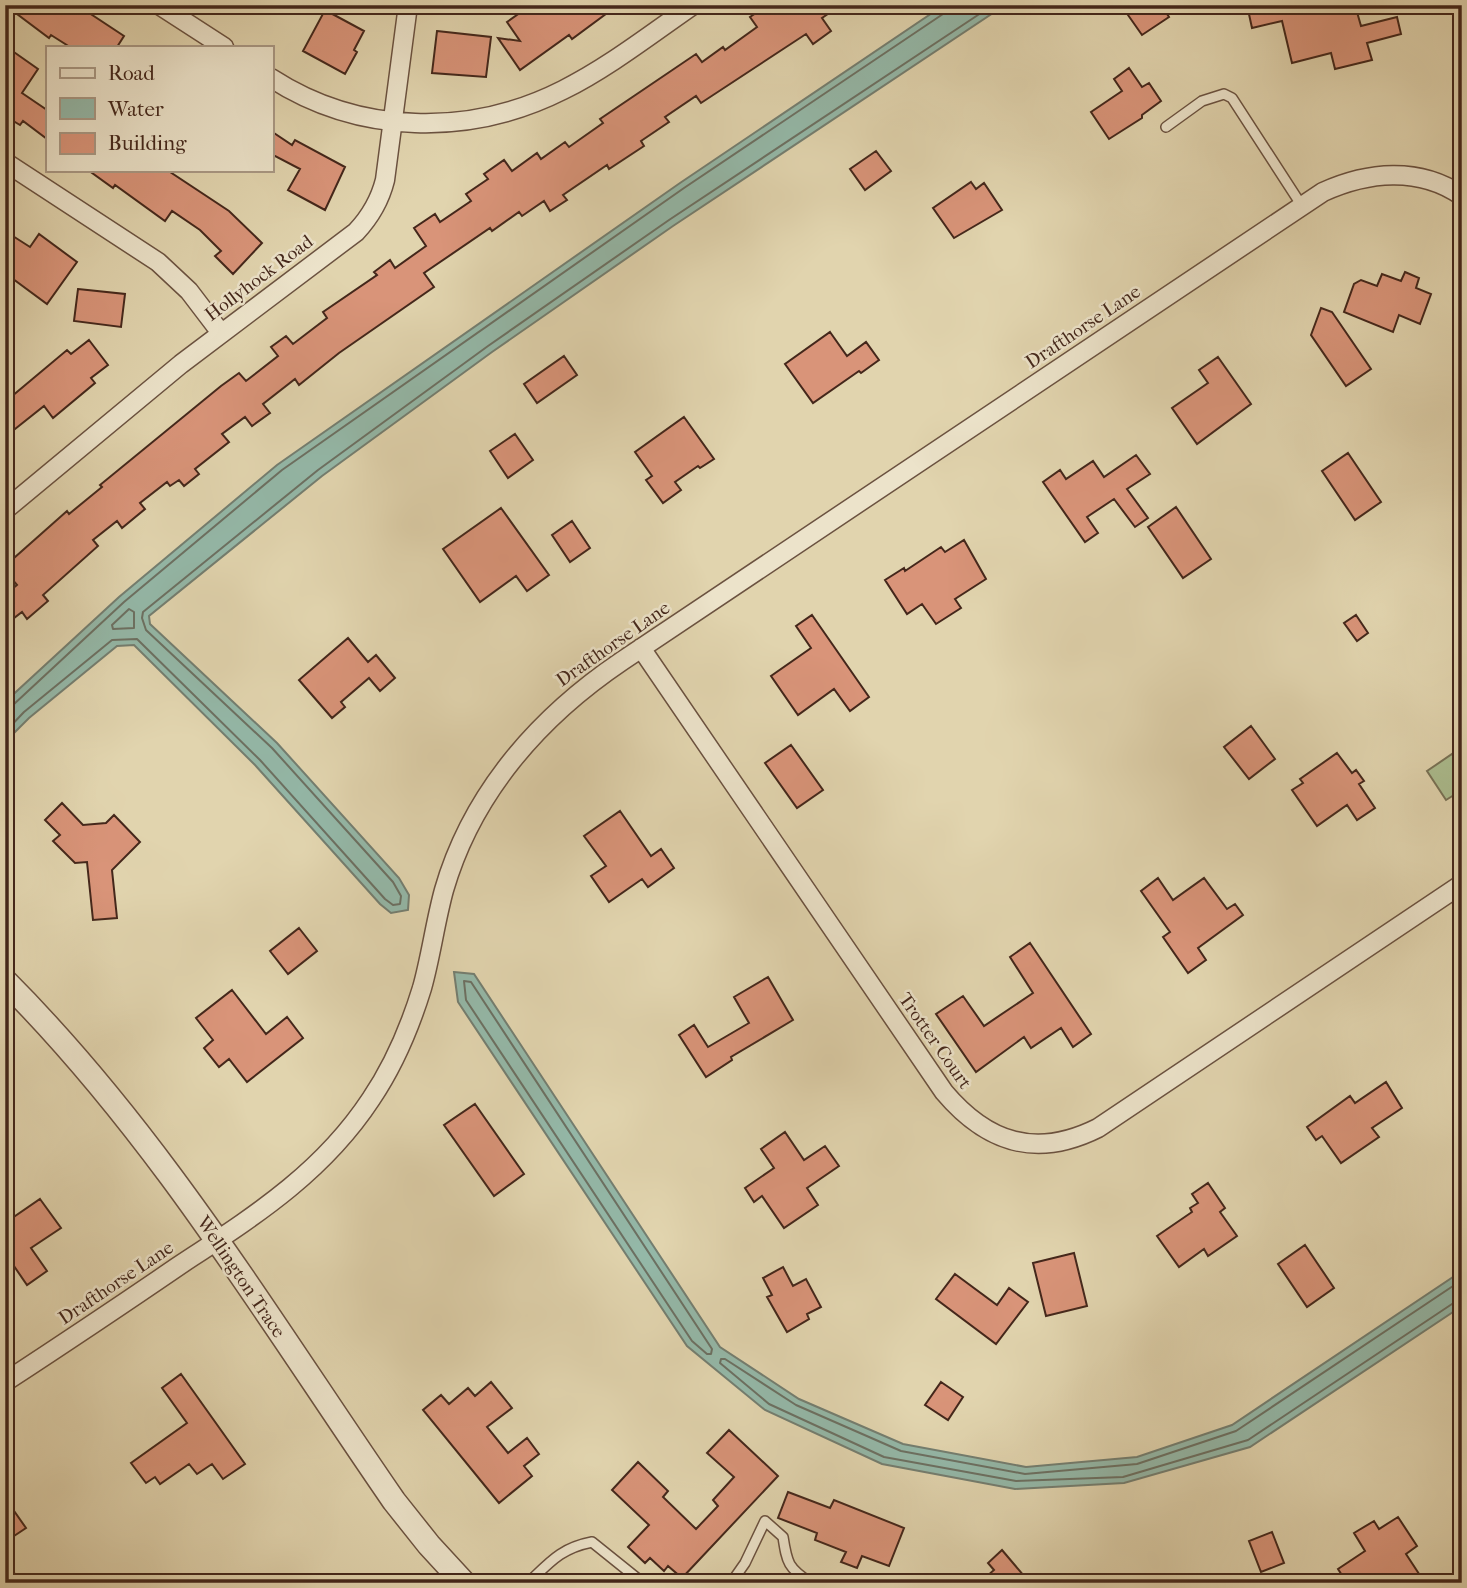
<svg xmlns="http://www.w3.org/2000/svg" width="1467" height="1588" font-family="'IM FELL French Canon',serif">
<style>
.green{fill:#acbe90;stroke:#787256;stroke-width:2}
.water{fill:#94b8a8;stroke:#747e70;stroke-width:2}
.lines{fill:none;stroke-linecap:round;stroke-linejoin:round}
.shore{stroke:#6c7062;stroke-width:2}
.building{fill:#d99479;stroke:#44271b;stroke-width:2}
.service-casing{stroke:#6b5240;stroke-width:12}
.minor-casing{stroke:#6b5240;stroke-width:21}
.tertiary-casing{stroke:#6b5240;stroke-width:26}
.service{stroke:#ece3ca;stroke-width:9}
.minor{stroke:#ece3ca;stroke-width:18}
.tertiary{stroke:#ece3ca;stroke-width:23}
.labels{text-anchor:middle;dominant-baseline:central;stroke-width:5;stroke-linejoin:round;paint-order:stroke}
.street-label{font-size:19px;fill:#44271b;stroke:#ece3ca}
</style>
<rect width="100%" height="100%" fill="#e1d4ae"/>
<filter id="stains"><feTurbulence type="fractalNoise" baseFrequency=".00286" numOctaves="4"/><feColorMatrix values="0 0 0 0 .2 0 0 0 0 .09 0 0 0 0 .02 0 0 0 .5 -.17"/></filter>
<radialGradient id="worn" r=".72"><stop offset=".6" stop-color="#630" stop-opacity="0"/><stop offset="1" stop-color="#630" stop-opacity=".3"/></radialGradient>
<path class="green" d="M1452 754 1462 769V790L1446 800 1427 771Z"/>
<path class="water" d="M944 5H1005L673 226 492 352 322 476 149 616 150 624 277 743 399 878 409 895 408 910 391 913 380 904 255 765 134 645 117 646 29 718 5 742V702L119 597 277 465 680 183Z
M454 972 474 974 720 1347 799 1399 903 1444 1026 1467 1137 1457 1232 1425 1462 1271V1306L1250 1447 1124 1483 1015 1489 882 1464 765 1410 687 1346 458 1002Z"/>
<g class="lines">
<path class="shore" d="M129 609 134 612V628L113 629 112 625Z
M5 707 13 705 124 602 282 470 684 188 943 14 947 5
M5 732 24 712 112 640 137 639 260 760 385 899 393 905 400 904 401 896 393 882 272 748 146 630 142 618 143 612 318 470 488 346 669 220 993 5
M464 981 471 982 712 1349 711 1354H707L692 1341 466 1000Z
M1462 1280 1236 1431 1137 1464 1025 1474 901 1451 796 1405 725 1359H721L720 1363 769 1404 884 1457 1016 1481 1123 1477 1248 1440 1455 1302 1462 1301"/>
</g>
<path class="building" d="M5 5H77L124 36 117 47H70L51 35 49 38Z
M531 5H618L572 39 569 35 520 70 498 38 520 41 507 22Z
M768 5H841L822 18 831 31 813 44 806 34 701 103 696 96 665 117 669 122 641 141 644 146 609 169 607 165 563 195 567 200 550 211 544 201 522 216 519 212 492 231 490 228 424 273 434 287 339 353 299 385 295 379 263 404 270 413 252 426 245 417 222 434 229 442 195 469 199 474 184 486 179 480 170 486 167 482 140 503 145 509 122 528 117 521 93 540 98 546 43 595 48 601 27 619 22 612 14 618 5 607V595L17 585 5 571V566L67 511 69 514 102 487 100 485 221 386 239 373 246 381 278 356 271 347 286 336 293 344 327 318 323 312 377 275 374 272 390 260 395 268 426 246 414 228 435 214 440 222 471 201 466 194 488 179 484 174 504 160 512 171 537 153 541 159 565 142 569 147 603 123 600 119 696 54 702 62 723 47 725 50 757 27 750 17Z
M1121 5H1161L1169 17 1142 35Z
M1247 5H1282L1284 11 1308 5H1355L1361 26 1397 17 1401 34 1367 43 1372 60 1335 69 1331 53 1292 63 1282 21 1252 28Z
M325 10 364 31 354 50 357 52 345 74 303 51Z
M437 31 491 37 486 77 432 73Z
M11 50 38 69 22 93 47 110V139L23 121 20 125 5 116V58Z
M1129 68 1142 87 1149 83 1161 101 1142 115V118L1109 139 1091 112 1122 91 1114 79Z
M271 131 292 145 295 140 345 167 325 210 288 190 300 169 271 154Z
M876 151 891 171 865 190 850 169Z
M88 170H167L229 211 262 243 233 274 215 256 221 251 200 230 172 211 165 221 115 185 113 188Z
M971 182 976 189 984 183 1002 210 954 238 933 208Z
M5 231 30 247 39 234 77 262 47 304 5 273Z
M1405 272 1419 278 1416 288 1431 294 1420 324 1399 315 1393 332 1344 312 1354 284 1361 280 1377 286 1382 274 1401 281Z
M78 289 125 294 121 327 74 321Z
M1321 308 1332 312 1371 369 1346 386 1311 335Z
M830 332 847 356 866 342 879 360 861 373 859 371 813 403 785 364Z
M89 340 108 365 91 378 95 383 53 418 44 406 5 437V402L67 350 71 354Z
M564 356 577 375 537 403 524 384Z
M1218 357 1251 404 1197 444 1172 408 1208 383 1199 370Z
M684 417 714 459 700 468 698 466 675 482 681 490 663 503 646 480 652 476 635 452Z
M515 434 533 460 508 478 490 451Z
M1348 453 1381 502 1355 520 1322 471Z
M1136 455 1150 474 1127 489 1148 518 1135 527 1114 499 1087 517 1098 533 1085 542 1043 482 1060 470 1066 479 1093 461 1104 477Z
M1176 507 1211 559 1183 578 1148 527Z
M501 508 549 575 527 591 516 576 480 602 443 549Z
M572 521 590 548 570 562 552 535Z
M964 540 986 579 955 599 961 608 936 624 922 604 907 614 885 580 904 568 905 571 941 547 945 552Z
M812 615 869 697 850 711 834 689 798 715 771 676 811 648 796 626Z
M1356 615 1368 633 1357 641 1344 623Z
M348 638 368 662 376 655 395 678 380 691 369 678 341 702 345 707 332 718 299 680Z
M1251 726 1275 759 1249 779 1224 747Z
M791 745 823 790 797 808 765 763Z
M1337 753 1352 773 1356 770 1364 781 1359 784 1375 808 1357 820 1347 805 1317 826 1292 790 1303 783 1300 779Z
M62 803 83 825 106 823 114 815 140 842 112 870 117 918 93 920 87 862 75 863 53 841 60 835 45 820Z
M620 811 651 856 661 849 674 868 648 887 642 879 609 902 591 876 606 866 584 836Z
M1158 878 1173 900 1204 878 1227 909 1235 904 1243 915 1198 948 1206 960 1188 973 1163 937 1170 932 1141 891Z
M299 928 317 951 288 974 270 951Z
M1030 943 1091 1034 1073 1047 1061 1028 1031 1048 1024 1037 976 1072 936 1014 963 996 984 1026 1033 993 1010 957Z
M768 977 793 1020 731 1057 732 1060 706 1077 679 1035 694 1025 708 1047 749 1023 734 997Z
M232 990 266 1034 287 1017 303 1038 247 1082 229 1059 219 1067 204 1048 213 1040 196 1018Z
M1386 1082 1402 1108 1372 1128 1379 1137 1341 1163 1322 1136 1316 1140 1307 1127 1350 1096 1355 1103Z
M475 1104 524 1174 494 1196 444 1125Z
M785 1132 804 1160 825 1146 839 1166 807 1188 818 1205 784 1228 762 1196 754 1202 745 1188 774 1168 761 1149Z
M1208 1183 1225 1208 1220 1212 1237 1236 1208 1256 1204 1249 1179 1267 1157 1236 1192 1212 1190 1208 1198 1203 1192 1194Z
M40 1199 61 1228 31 1248 47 1271 27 1285 5 1253V1223Z
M1305 1245 1334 1288 1307 1307 1278 1264Z
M1074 1253 1087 1306 1046 1316 1033 1263Z
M783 1267 793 1286 806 1279 821 1307 807 1314 809 1319 787 1332 767 1297 772 1295 763 1278Z
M955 1274 997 1305 1009 1288 1028 1302 996 1344 936 1299Z
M181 1374 245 1464 223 1479 212 1464 197 1474 189 1464 160 1484 155 1477 146 1483 131 1463 187 1423 162 1388Z
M491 1382 512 1408 487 1427 508 1453 527 1438 539 1454 524 1466 532 1476 499 1503 423 1410 441 1395 449 1404 468 1388 475 1396Z
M941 1382 963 1397 948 1420 925 1405Z
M729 1430 778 1476 682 1578 668 1566 664 1571 650 1558 645 1563 628 1547 649 1525 612 1490 638 1462 668 1491 663 1497 696 1529 718 1506 713 1500 734 1477 707 1453Z
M788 1492 830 1508 834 1500 904 1528 889 1566 862 1556 857 1568 841 1562 846 1552 815 1540 817 1533 778 1518Z
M5 1498 26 1528 5 1542Z
M1398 1517 1417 1546 1406 1554 1425 1583H1347L1338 1569 1365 1551 1354 1533 1374 1521 1379 1529Z
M1272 1532 1284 1563 1261 1572 1249 1541Z
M1002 1550 1030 1583H979L994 1570 988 1563Z"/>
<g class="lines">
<defs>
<path id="service" d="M1166 127 1202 101 1224 94 1232 98 1302 206
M5 1568 13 1580
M528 1583C550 1562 561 1548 592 1542L643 1583
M731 1583 745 1563 765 1521 783 1537C787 1563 788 1568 811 1583"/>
<path id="minor" d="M159 5 224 47
M271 78C359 135 470 137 563 90 609 67 651 34 693 5
M5 162 158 262 189 291 221 333
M5 510 181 364 356 232C371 216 380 200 385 180L408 5
M641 648 944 1092C987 1143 1036 1159 1098 1128L1462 884
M5 1382C63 1344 120 1306 177 1267 251 1218 321 1175 371 1099 394 1065 410 1027 422 988 431 956 435 923 444 890 472 793 539 717 622 661L1323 192C1367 172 1419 166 1462 196"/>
<path id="tertiary" d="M5 981C159 1135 271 1323 394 1501L429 1545 464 1583"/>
</defs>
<use href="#service" class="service-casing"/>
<use href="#minor" class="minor-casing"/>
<use href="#tertiary" class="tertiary-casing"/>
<use href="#service" class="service"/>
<use href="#minor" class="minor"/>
<use href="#tertiary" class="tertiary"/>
</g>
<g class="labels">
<g class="street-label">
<text transform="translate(259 278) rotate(-37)">Hollyhock Road</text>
<text transform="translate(1083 327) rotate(-34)">Drafthorse Lane</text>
<text transform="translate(613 644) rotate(-35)">Drafthorse Lane</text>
<text transform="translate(935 1041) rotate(55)">Trotter Court</text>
<text transform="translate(241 1277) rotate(56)">Wellington Trace</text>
<text transform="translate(116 1283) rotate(-34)">Drafthorse Lane</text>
</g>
</g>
<rect width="1467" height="1588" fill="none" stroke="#e1d4ae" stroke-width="28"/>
<rect x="7" y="7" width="1453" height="1574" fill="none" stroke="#44271b" stroke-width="3.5"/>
<rect x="14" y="14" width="1439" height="1560" fill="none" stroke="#44271b" stroke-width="2"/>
<rect x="46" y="46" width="228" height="126" fill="#ece3ca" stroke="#a99884" stroke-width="2"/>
<rect x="60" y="68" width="35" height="10" fill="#ece3ca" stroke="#a99884" stroke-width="2"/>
<text x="108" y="80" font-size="21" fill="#44271b">Road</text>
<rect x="60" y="98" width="35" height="21" fill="#94b8a8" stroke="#a99884" stroke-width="2"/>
<text x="108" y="116" font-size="21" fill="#44271b">Water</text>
<rect x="60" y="133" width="35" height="21" fill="#d99479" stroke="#a99884" stroke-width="2"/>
<text x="108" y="150" font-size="21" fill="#44271b">Building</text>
<rect width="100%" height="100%" filter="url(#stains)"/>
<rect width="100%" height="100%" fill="url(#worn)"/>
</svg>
